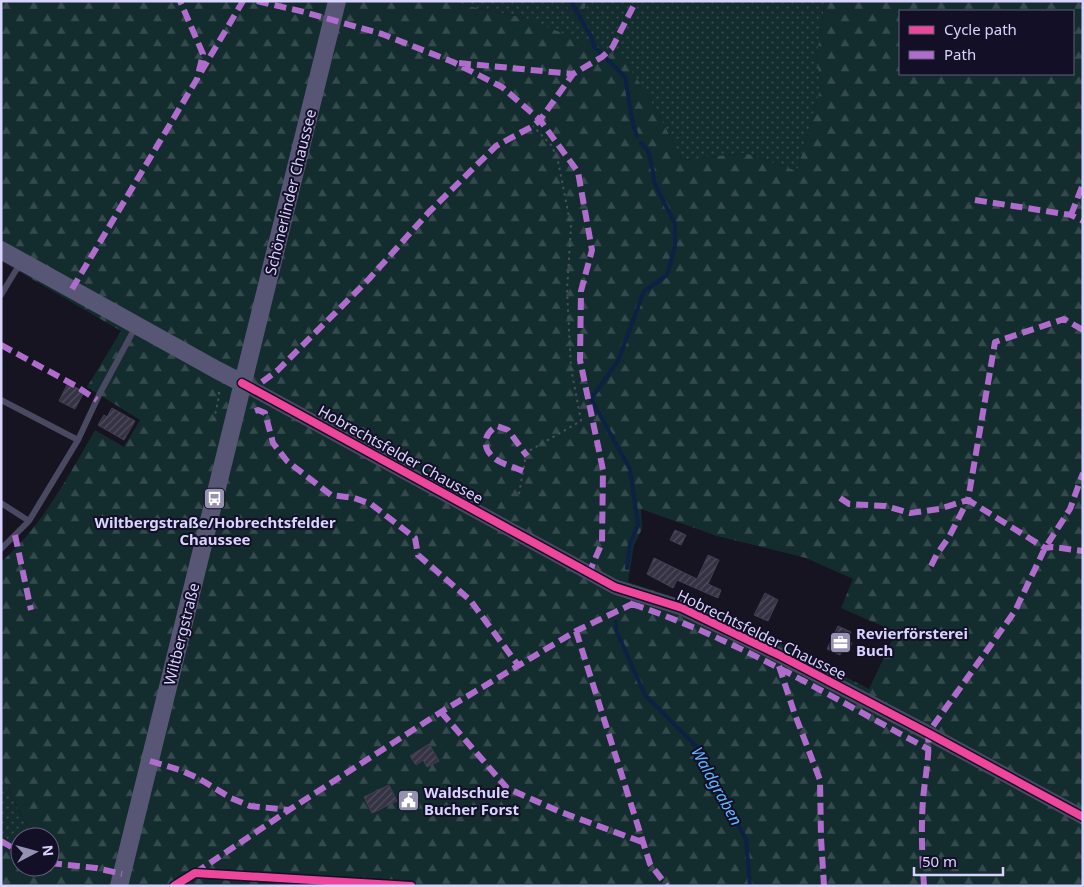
<svg xmlns="http://www.w3.org/2000/svg" width="1084" height="887" font-family="'Noto Sans',sans-serif">
<style>
.grass{fill:url(#grass-dots)}
.forest{fill:url(#forest-firs);fill-rule:evenodd}
.lines{fill:none;stroke-linecap:round;stroke-linejoin:round}
.stream{stroke:#0d2144;stroke-width:4}
.building{fill:url(#building-hatch);stroke:#433f54}
.path{stroke:#44505f;stroke-width:2;stroke-dasharray:2.5 4;stroke-linecap:butt}
.service{stroke:#4a4962;stroke-width:6}
.tertiary{stroke:#4a4962;stroke-width:15}
.secondary{stroke:#575674;stroke-width:18}
.quiet{stroke:#b06ccc;stroke-width:6;stroke-dasharray:12 6;stroke-linecap:butt}
.cycleway-casing{stroke:#130f26;stroke-width:11}
.cycleway{stroke:#ed469a;stroke-width:8}
.labels{text-anchor:middle;dominant-baseline:central;stroke-width:4;stroke-linejoin:round;paint-order:stroke}
.street-label{font-size:15px;fill:#d9d4ff;stroke:#130f26}
.poi-label{font-size:15px;font-weight:bold;fill:#d9d4ff;stroke:#130f26;text-anchor:start}
.water-label{font-size:16px;font-style:italic;fill:#62b6ff;stroke:#130f26}
</style>
<defs>
<pattern id="grass-dots" width="8" height="8" patternUnits="userSpaceOnUse" patternTransform="scale(1.25)"><rect width="8" height="8" fill="#132c2d"/><path d="M2 2h.1M6 6h.1" fill="none" stroke="#354a4c" stroke-width="1.8" stroke-linecap="round"/></pattern>
<pattern id="forest-firs" width="22" height="20" patternUnits="userSpaceOnUse" patternTransform="scale(1.25)"><rect width="22" height="20" fill="#132c2d"/><path d="M5 1l3.5 6h-7zM16 11l3.5 6h-7z" fill="#354a4c"/></pattern>
<pattern id="building-hatch" width="6" height="6" patternUnits="userSpaceOnUse" patternTransform="scale(1.25)"><rect width="6" height="6" fill="#343243"/><path d="M-1 1l2-2M0 6l6-6M5 7l2-2" fill="none" stroke="#514f5f"/></pattern>
</defs>
<rect width="100%" height="100%" fill="#161421"/>
<path class="grass" d="M444 1H563L580 23 587 1H825L816 61 822 83 797 171 745 153 683 160 647 94 525 18Z
M1 775 29 831 1 851Z"/>
<path class="forest" d="M1 1H444L525 18 623 58 647 94 683 160 745 153 797 171 822 83 816 61 825 1H1083V886H1V851L20 837V867H50V837H20L29 830 1 775V562C42 526 68 477 95 430L124 447 140 420 87 387 121 331 1 261ZM900 11H1073V74H900ZM641 509 717 536 806 558 853 579 841 608 896 632 869 689 731 618 704 607 628 582 634 545 642 529Z
M563 1H587L580 23Z"/>
<g class="lines">
<path class="stream" d="M571 1 591 37 595 48 601 53
M607 59 625 77 633 124 637 136
M627 568 630 544 638 525 630 469 591 399 618 361 644 291 667 275 675 246V224L654 182 653 171 648 151 641 143
M616 622V630L645 695 695 745 746 839 750 886"/>
</g>
<path class="building" d="M68 383 84 392 75 409 59 401Z
M112 408 135 421 124 440 98 425 104 415 107 417Z
M675 530 686 535 681 545 670 540Z
M708 555 719 560 708 584 721 590 718 598 677 580 673 588 647 574 654 558 697 579Z
M765 593 778 600 768 621 754 615Z
M838 626 851 632 847 640 852 643 848 652 843 649 840 655 827 649Z
M429 744 439 761 427 767 423 760 416 765 410 756Z
M389 785 397 801 372 813 364 797Z"/>
<g class="lines">
<path class="path" d="M214 420 219 396V388
M519 494 525 460 529 451 581 421 571 368 567 290 571 227 558 161 552 146 533 126"/>
<path class="service" d="M1 295 21 262
M1 400 78 440
M1 503 29 521
M1 549 29 521 78 440 99 395 136 326"/>
<path class="tertiary" d="M242 383 615 587 682 608 781 656 928 733 1083 817"/>
<path class="secondary" d="M1 250 217 370 242 383
M119 886 337 1"/>
<path class="quiet" d="M257 1 304 12 382 34 453 62 502 87 540 120 578 172 592 250 581 291 580 360 603 470 602 543 589 573
M459 63 573 74
M201 72 243 1
M975 200 1071 215 1083 221
M1071 215 1083 184
M72 289 197 79 203 54 180 1
M1083 330 1064 319 995 342 968 500 1045 548 1053 547 1083 551
M1 345 76 386 97 400
M262 382 278 370 369 279 429 212 496 146 533 126 540 120 573 74 602 57 612 48 636 1
M255 411 258 410 265 413 273 443 287 461 331 495 354 498 371 504 415 538 418 555 470 600 518 665
M523 471C514 467 501 464 494 458 481 447 484 433 497 426L508 430 527 456
M840 498 849 504 885 506 910 513 939 509 968 500
M15 535 31 610
M931 566 937 554 949 537 968 500
M632 604C737 639 833 698 930 750
M576 631 650 864 667 886
M779 666 794 712 820 780 821 838 824 886
M441 712 507 788 558 811 642 842
M150 761 180 770 198 778 231 798 250 806 289 810
M1 841 20 852
M50 863 96 868 122 874
M195 873 289 810 441 712 576 631 632 604 640 596
M924 886C922 857 921 828 923 799 925 777 930 756 928 733L1015 611 1045 548 1070 509 1083 473"/>
<defs>
<path id="cycleway" d="M242 383 615 587 682 608 781 656 928 733 1083 817
M174 886 195 873 411 886"/>
</defs>
<use href="#cycleway" class="cycleway-casing"/>
<use href="#cycleway" class="cycleway"/>
</g>
<defs>
<symbol id="bus-square" viewBox="-11 -11 22 22"><rect x="-9" y="-9" width="18" height="18" rx="4" fill="#9591b1" stroke="#130f26"/><path d="M-5-6H5V4H4V6H2V4H-2V6H-4V4H-5ZM-3.5-4V0h7V-4ZM-3.5 1.2v1.5H-2V1.2ZM2 1.2v1.5H3.5V1.2Z" fill="#fff"/></symbol>
<symbol id="office-square" viewBox="-11 -11 22 22"><rect x="-9" y="-9" width="18" height="18" rx="4" fill="#9591b1" stroke="#130f26"/><path d="M-6-3h4V-5.5h4V-3h4V5H-6ZM-1-4.5V-3h2v-1.5ZM-6 0V1H6V0Z" fill="#fff"/></symbol>
<symbol id="civic-square" viewBox="-11 -11 22 22"><rect x="-9" y="-9" width="18" height="18" rx="4" fill="#9591b1" stroke="#130f26"/><path d="M-.6-6.5H3V-4.5H.6V-3L4-1V1h2V6H-6V1h2V-1L-.6-3ZM-1.2 2.5V6h2.4V2.5Z" fill="#fff"/></symbol>
</defs>
<g fill-rule="evenodd">
<use href="#bus-square" x="202" y="486" width="25" height="25"/>
<use href="#office-square" x="828" y="630" width="25" height="25"/>
<use href="#civic-square" x="396" y="788" width="25" height="25"/>
</g>
<g class="labels">
<g class="street-label">
<text transform="translate(290 192) rotate(-76)">Schönerlinder Chaussee</text>
<text transform="translate(401 454) rotate(29)">Hobrechtsfelder Chaussee</text>
<text transform="translate(181 634) rotate(-76)">Wiltbergstraße</text>
<text transform="translate(762 634) rotate(26)">Hobrechtsfelder Chaussee</text>
</g>
<g class="poi-label">
<text x="215" y="522" text-anchor="middle">Wiltbergstraße/Hobrechtsfelder<tspan x="215" dy="17">Chaussee</tspan></text>
<text x="856" y="633">Revierförsterei<tspan x="856" dy="17">Buch</tspan></text>
<text x="424" y="792">Waldschule<tspan x="424" dy="17">Bucher Forst</tspan></text>
</g>
<g class="water-label">
<text transform="translate(717 786) rotate(61)">Waldgraben</text>
</g>
</g>
<rect width="1084" height="887" fill="none" stroke="#d9d4ff" stroke-width="5"/>
<rect x="899" y="10" width="175" height="65" fill="#130f26" stroke="#625e7d"/>
<rect x="909" y="26" width="25" height="8" fill="#ed469a" stroke="#625e7d"/>
<text x="944" y="35" font-size="15" fill="#d9d4ff">Cycle path</text>
<rect x="909" y="51" width="25" height="8" fill="#b06ccc" stroke="#625e7d"/>
<text x="944" y="60" font-size="15" fill="#d9d4ff">Path</text>
<g transform="translate(35 852) rotate(84)"><circle r="24" fill="#130f26" stroke="#625e7d"/>
<path d="M0-4L9 19L0 12L-9 19Z" fill="#9591b1"/>
<text y="-8" font-size="14" font-weight="bold" text-anchor="middle" fill="#d9d4ff">N</text>
</g>
<path d="M914 867v8h89v-8" fill="none" stroke="#d9d4ff" stroke-width="2.5"/>
<text x="922" y="867" font-size="15" fill="#d9d4ff" stroke="#130f26" stroke-width="4" paint-order="stroke">50 m</text>
</svg>
